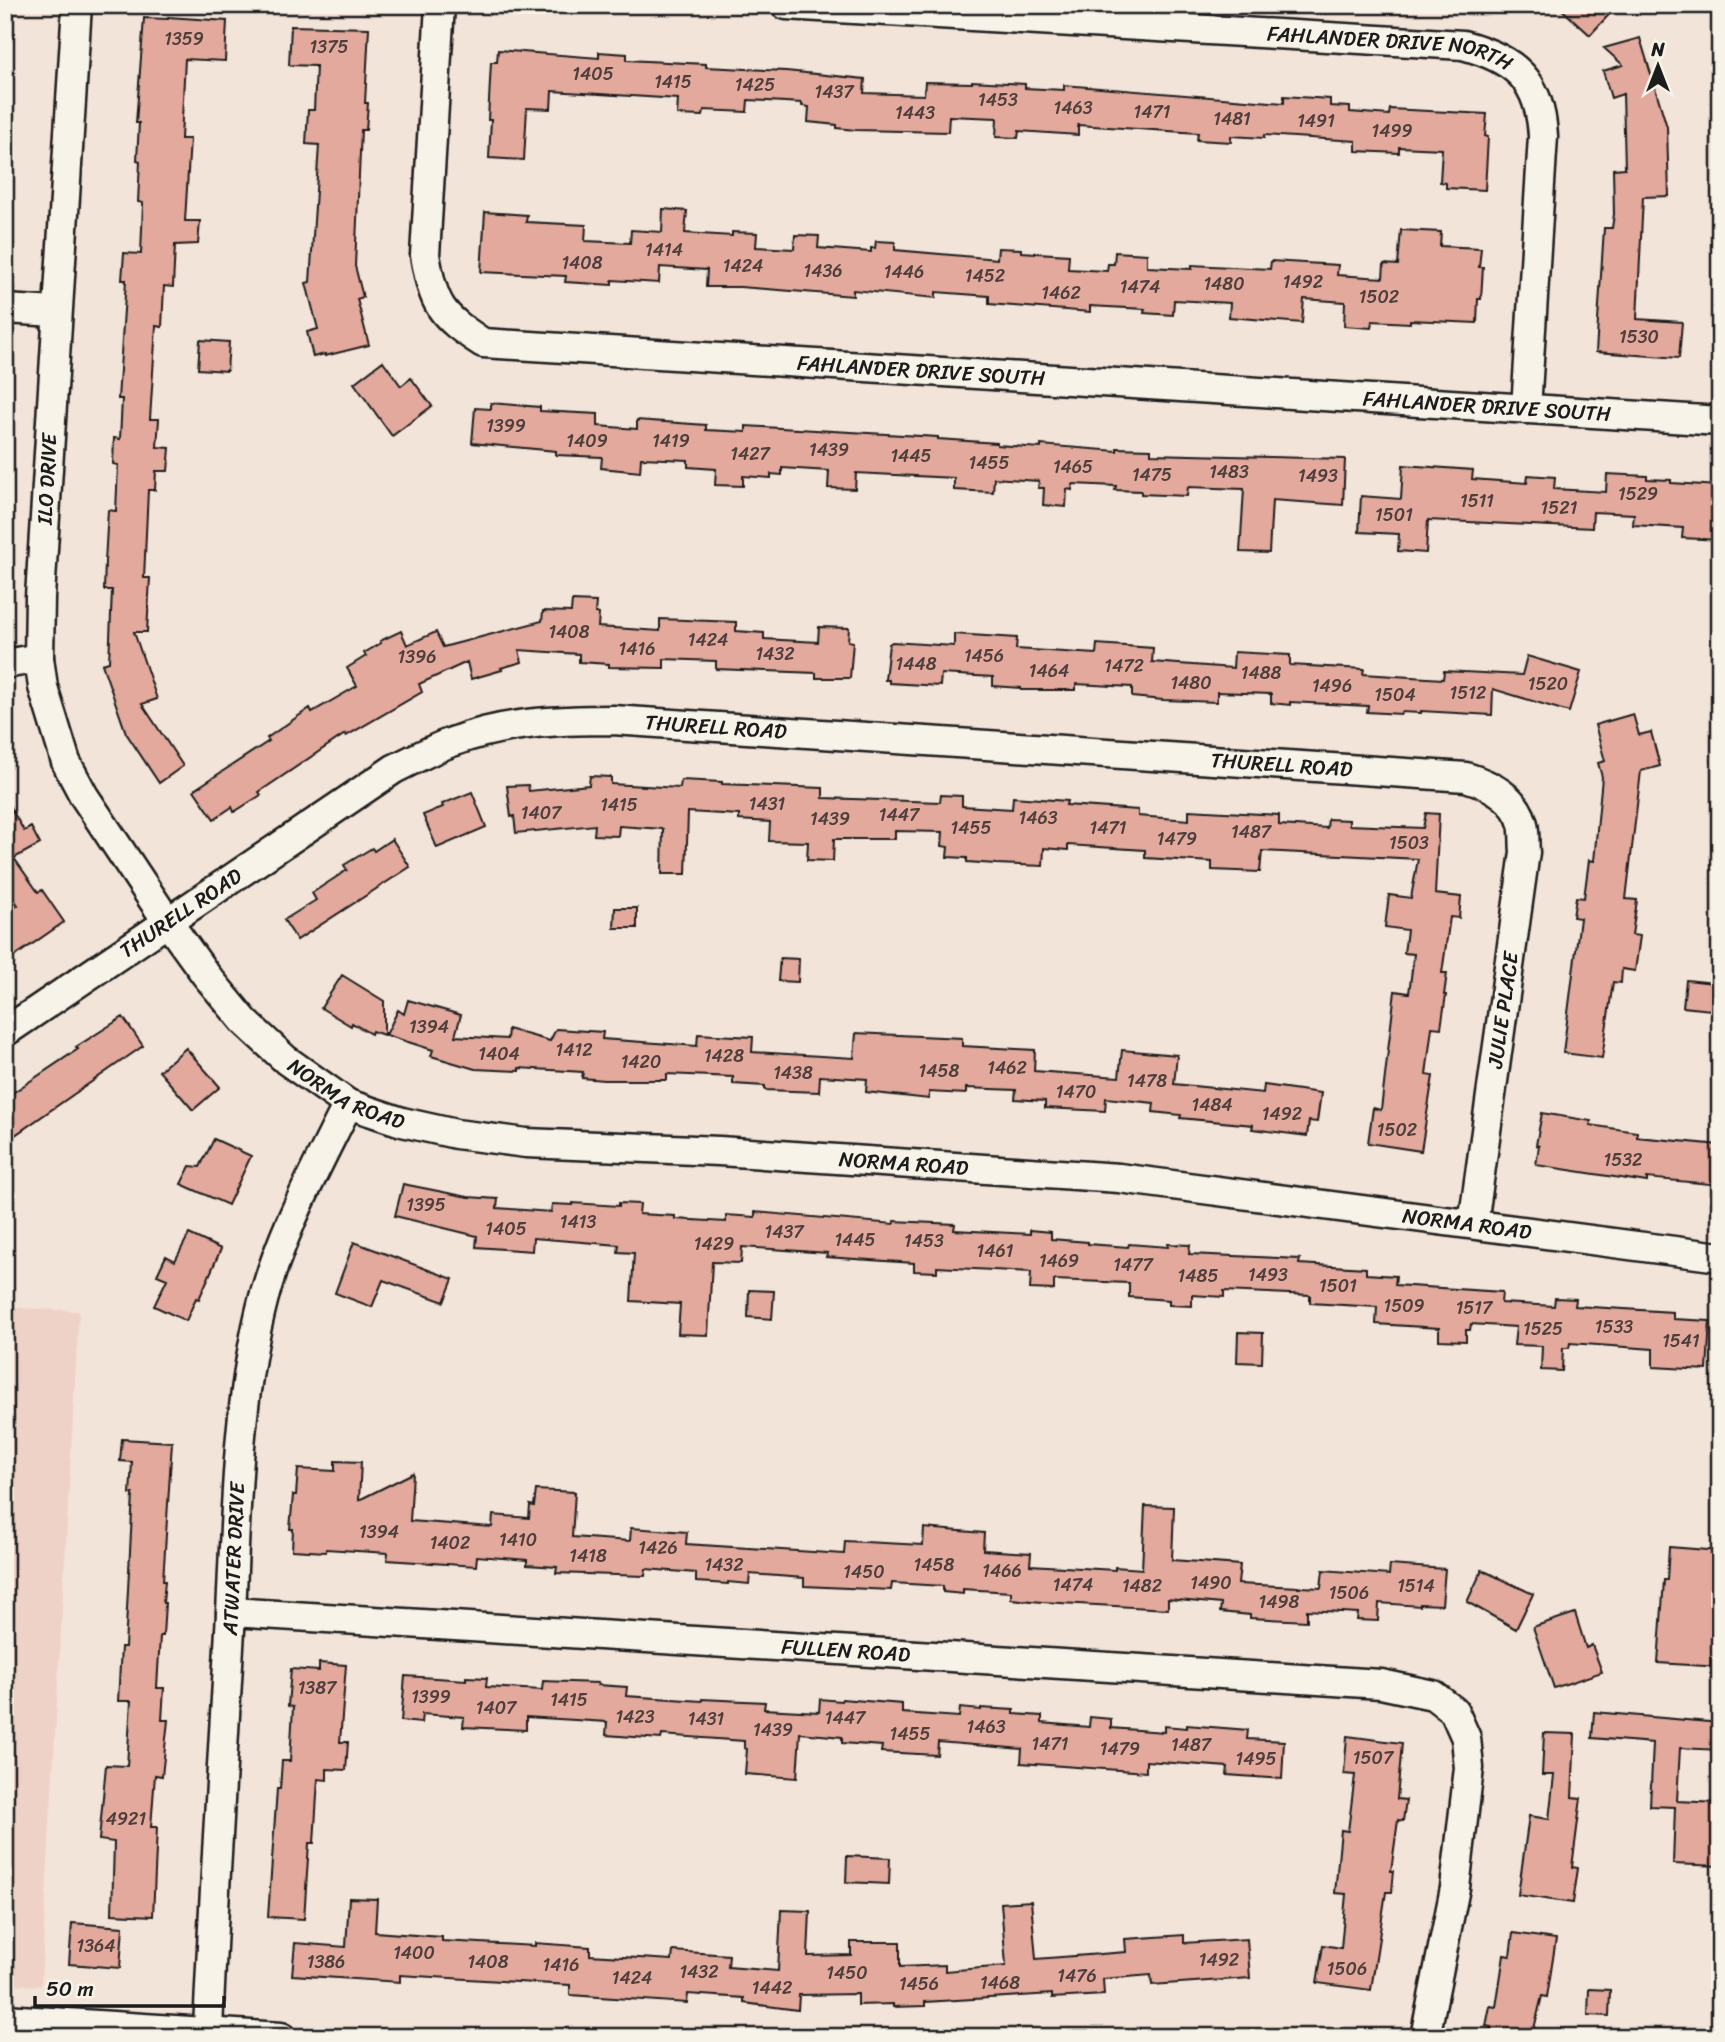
<svg xmlns="http://www.w3.org/2000/svg" width="1725" height="2042" font-family="Sriracha,sans-serif">
<style>
.built{fill:#eed2c7}
.building{fill:#e2a99c;stroke:#1c1c1c;stroke-width:2}
.lines{fill:none;stroke-linecap:round;stroke-linejoin:round}
.minor-casing{stroke:#1c1c1c;stroke-width:33}
.minor{stroke:#f7f3e8;stroke-width:28}
.labels{text-anchor:middle;dominant-baseline:central;stroke-width:7;stroke-linejoin:round;paint-order:stroke}
.number-label{font-size:18px;fill:#4e3f3c}
.street-label{font-size:21px;fill:#1c1c1c;stroke:#f7f3e8}
</style>
<rect width="100%" height="100%" fill="#f3e4d9"/>
<filter id="ink" filterUnits="userSpaceOnUse"><feTurbulence type="fractalNoise" baseFrequency=".0143" numOctaves="2"/><feDisplacementMap in="SourceGraphic" scale="14" xChannelSelector="R" yChannelSelector="G"/><feConvolveMatrix kernelMatrix="1 2 1 2 8 2 1 2 1" color-interpolation-filters="sRGB"/></filter>
<g filter="url(#ink)">
<path class="built" d="M5 1307 79 1311 41 1986 5 1984Z"/>
<path class="building" d="M1557 5H1618L1590 35Z
M168 17 227 21 225 61 185 59 181 139H190L185 221H200L198 244 175 245 173 287 164 286 162 327 156 326 150 419H159L157 447 170 448 168 471H156L155 490H148L144 578H150L147 632H134L157 699 142 704 183 766 159 783 126 733 102 664 109 662 112 590H104L105 562 108 510 116 511 118 465 113 464 114 438 120 439 122 399H118L126 280H122L124 253 141 254 143 203 138 202 140 161 137 160 139 123H136L144 18 168 19Z
M291 26 369 28 365 103H368L366 130H361L355 266 363 297 357 299 369 345 325 356V354L313 357 307 332 318 329 306 283 310 282 319 145 306 144 308 110H314L316 66 289 65Z
M1640 38 1667 127 1669 196 1643 197 1637 319 1682 322 1679 358 1596 352 1604 228H1612L1614 214 1613 169 1625 168 1623 94 1611 98 1603 71 1623 65 1604 48Z
M498 50 599 58V52L627 54V60L706 64V67L786 71 865 79 864 93 924 95 925 82 972 83V81L1025 84V88L1064 90V85L1284 103V96L1330 99V106L1350 107V112L1389 115 1390 109 1487 114 1485 136 1488 137 1485 190 1446 188V183L1440 182 1442 149 1399 147V153L1356 151V141L1264 135V138L1231 136V142L1197 140 1198 133 1078 125V135L1019 131 1018 138 996 137 997 118 949 116 948 132 855 130 837 128V125L808 122 809 107 802 106V103L748 100 747 112 704 110 703 116 677 115 678 99 552 91 551 109 527 108 524 160 489 158 491 120H488L491 62H497Z
M663 209 687 211 685 233 732 236V232L757 233 756 247 794 249 795 235 819 236 818 248 871 252V248H875L876 241 895 242V250L997 259 998 248 1021 249V252L1069 255 1068 269 1107 271 1108 264H1114L1115 252 1147 254V267L1192 269V265L1270 269 1271 261 1338 265 1337 275 1383 278 1384 264 1398 265 1401 230 1441 232 1440 246 1481 248 1479 267H1483L1481 299H1478L1477 323 1410 320V323L1372 321 1371 328 1344 326 1345 302 1304 299 1302 323 1229 317 1230 303 1174 300 1173 315 1144 313 1145 309 1090 306V312L989 304V296L936 292V298L853 290V296L740 287H706L707 270 660 267 659 283 612 280V285L565 282 566 276 481 272 485 212 527 215 526 222 586 225 585 241 630 243 631 230 662 232Z
M200 340 229 342 227 371 198 369Z
M383 361 401 386 411 378 432 406 392 436 354 383Z
M491 403 540 407V411L598 414V426L637 429V420L706 425V430L746 432V426L938 437V439L997 443V445L1041 448V445L1117 451V448L1151 449V454L1345 459 1343 505 1272 500 1269 553 1240 552 1244 489 1188 487 1187 496 1141 494V491L1115 490 1116 486 1073 484 1072 490 1067 489 1066 507 1043 505 1044 488H1038L1039 481 994 478 993 492 954 490V478L856 473 855 489 828 488 829 471 782 468V475L771 474V478L743 476V486L715 485 716 469 688 467V460L641 458 640 472 601 468 602 457 556 455V451L472 443 475 408 491 409Z
M1403 465 1473 470 1472 479 1527 483 1528 475 1555 477 1554 489 1606 492 1607 474 1647 476V479L1671 480V483L1720 486V540L1682 538 1683 528 1633 525 1634 514 1593 512 1592 528 1428 520 1426 553 1398 551 1399 534 1359 532 1361 496 1401 499Z
M572 601 596 602 595 613 599 614 598 627 660 631V619L736 622V631L764 633V639L818 642 819 627 849 628 848 641 853 642 850 678H816V673L716 669V661L664 659V668L609 667V664L579 662V654L519 650 522 662 501 668 502 670 471 679 467 662 419 684 422 692 346 736 345 734 259 792 261 795 234 812 232 807 214 819 194 790 269 741 267 738 310 708 312 712 357 686 347 668 366 656 364 653 381 643 380 641 401 631 407 645 436 632 443 647 542 621 543 611 571 612Z
M954 634 1017 638 1016 649 1096 654 1097 644 1153 648 1152 662 1233 668 1234 652 1290 655V665L1364 669 1363 674 1443 679 1444 671 1522 675 1527 656 1581 672 1569 712 1493 689 1492 715 1421 711V713L1401 712V714L1367 712 1368 706 1290 702V705L1271 703V694L1217 692V702L1163 700 1132 697V687L1076 684V690H1021V688L993 686V677L941 674 940 686 889 683V680H885L889 644 892 642 954 646Z
M1633 714 1639 735 1651 732 1660 766 1641 771 1626 899 1637 900 1632 935 1640 936 1635 971 1622 969 1621 983 1613 982 1602 1058 1563 1053 1580 918 1573 917 1576 897 1584 898 1589 860 1594 861 1602 777 1598 763 1605 761 1595 725Z
M590 776 611 777V784L680 788 681 780 722 782V784L823 788V798L940 802 941 795 962 796V806L1012 809 1013 797 1067 801 1066 805 1138 810V816L1189 820V810L1279 815V825L1327 828 1328 819 1349 820V825L1423 828 1426 813 1439 814 1435 894 1461 897 1459 918 1450 917 1442 973H1447L1444 995H1446L1441 1028 1432 1027 1426 1075 1433 1076 1421 1151 1368 1143 1373 1108 1381 1110 1395 991 1409 993 1414 954 1404 953 1407 930 1385 927 1389 895 1411 898 1418 859 1262 851 1260 872 1212 870V862L1145 858V850L1068 845V850L1044 848 1043 866 996 864 967 862V858L947 857 948 847 942 846 943 832 895 831V839H834L833 861 807 860 808 842 769 841 770 822 739 820V815L688 812 686 874H662L663 829 619 826 618 836 594 835 595 825 516 833 514 816 511 817 507 786 528 785 529 791 589 785Z
M472 792 486 827 437 848 423 815 443 807 442 804Z
M5 798 24 831 31 827 40 844 14 858 38 892 42 890 64 922 15 956 5 941V913L18 905 5 886Z
M392 839 410 867 297 940 284 920 316 900 312 893 347 870 344 865 372 848 374 851Z
M615 908H637V928H614Z
M780 958 799 959 798 982 778 981Z
M342 975 384 1001V1035L372 1031 371 1034 352 1023 351 1026 321 1008Z
M1686 980 1714 983 1711 1010 1683 1007Z
M408 1000 461 1015 455 1036 507 1039 508 1029 550 1041 556 1029 603 1032 602 1039 697 1046 698 1034 753 1037 752 1052 854 1058 856 1033 962 1038V1046L1035 1050 1034 1071 1119 1077 1122 1050 1177 1055 1174 1084 1263 1093 1264 1085 1321 1093 1317 1122 1309 1121 1307 1136 1252 1129 1253 1125 1180 1118 1181 1115 1153 1112 1154 1103 1106 1098 1105 1111 1045 1108V1101L1015 1099 1016 1090 966 1088V1094L929 1092V1099L866 1092 867 1079 820 1076 819 1092 765 1090V1086L733 1084V1077L667 1074V1080H604L582 1078 583 1072 519 1068V1071L475 1069 431 1056 433 1050 386 1035 398 1010 404 1014Z
M123 1017 143 1046 5 1142V1098L78 1049 76 1047Z
M186 1048 220 1087 193 1110 159 1071Z
M1542 1113 1591 1121 1590 1125 1637 1132V1137L1720 1145V1185L1647 1178V1182L1536 1165 1539 1146 1536 1145Z
M214 1139 251 1156 228 1205 181 1184 190 1166 200 1167Z
M403 1184 468 1197 498 1199 497 1208 551 1212 552 1204 573 1205V1203L619 1206V1203L640 1204 639 1214 675 1216V1219L726 1222V1215L755 1217V1212L894 1224V1221L955 1224 954 1230 1030 1234V1230L1051 1232V1239L1088 1242V1244L1128 1247 1129 1244 1168 1247V1244L1190 1245 1189 1254 1300 1259 1299 1264 1366 1268V1274L1396 1276 1395 1285 1502 1292 1501 1303 1554 1306 1555 1298 1576 1299 1575 1306 1673 1312V1319L1710 1321 1707 1370 1653 1367V1349L1570 1343 1569 1348H1563L1562 1371 1541 1370 1542 1346 1514 1345 1516 1327 1471 1324 1470 1330H1466V1341L1439 1340V1328L1376 1324 1377 1307 1310 1303V1295L1224 1291V1297L1192 1295V1306L1169 1305V1300L1129 1297V1283L1054 1280V1290L1030 1289 1031 1272 937 1267V1272L914 1271V1263L826 1257 827 1253 742 1247 741 1263 712 1262 708 1335 678 1334 680 1304 631 1301 634 1253 618 1252 619 1245 533 1238 532 1251 476 1247 477 1236 395 1216Z
M189 1234 221 1249 199 1299 196 1298 186 1321 154 1306 167 1279 157 1275 166 1256 175 1261Z
M354 1242 453 1279 444 1302 383 1280 372 1307 335 1293Z
M749 1290 774 1291 772 1319 748 1317Z
M1238 1332 1263 1333 1262 1363 1237 1362Z
M122 1439 172 1442 163 1581H165L163 1603H165L163 1636H160L157 1688H164L162 1720H168L162 1776 155 1775 151 1827H157L153 1916 112 1914 114 1842 99 1840 106 1765 127 1766 131 1701H118L121 1647H125L133 1494H130L132 1462 120 1461Z
M335 1461 361 1462 359 1500 413 1473 410 1521 492 1527 493 1515 529 1518 530 1505 534 1506 536 1490 575 1492 572 1537 630 1541 631 1528 687 1532 686 1544 844 1554 845 1541 923 1545 924 1528 984 1533 983 1550 1031 1553 1030 1565 1115 1570V1567L1142 1569 1145 1506 1174 1507 1172 1560 1240 1565 1238 1584 1321 1588 1323 1570 1389 1575 1390 1565 1445 1569 1442 1605 1420 1604V1606L1379 1603 1378 1621 1357 1620 1358 1613 1307 1610V1621L1250 1618V1615L1220 1612 1221 1604 1168 1599V1609L1042 1602 1011 1599V1592L963 1589V1594L943 1592V1586L892 1583 891 1590 804 1586V1578L750 1574 749 1584 728 1582V1584L696 1582V1573L646 1569 645 1576 556 1573 557 1567 527 1565V1560L477 1556 476 1566 387 1560 388 1553 326 1549V1552L292 1550 293 1529H290L293 1495H296L298 1469 335 1471Z
M1669 1547 1720 1551V1667L1658 1663 1664 1580H1667Z
M1482 1570 1533 1594 1516 1629 1467 1602Z
M1575 1613 1586 1648 1592 1645 1602 1672 1554 1688 1533 1627Z
M319 1663 346 1665 340 1742H348L346 1770 327 1769V1780L318 1779 314 1843H309L304 1919 268 1917 277 1789H280L282 1761H290L293 1707 288 1706 291 1669 319 1671Z
M405 1676 466 1680V1677L487 1678 486 1687 542 1690 543 1681 598 1683V1685L627 1687 626 1696 702 1701V1699L765 1702 764 1709 819 1712 820 1699 841 1701 842 1699 902 1704V1713L959 1717 960 1708 981 1710V1708L1014 1710V1714L1042 1716V1723L1089 1727 1090 1717 1111 1719V1728L1164 1732V1726L1187 1728V1725L1248 1730 1247 1739 1284 1741 1282 1779 1227 1775 1228 1767 1146 1761V1772L1021 1763 1022 1749 938 1742 937 1755 881 1752 882 1746 842 1743V1737L800 1733 797 1778 745 1774 747 1749 744 1748V1741L662 1735 661 1739 606 1735 607 1722 526 1717V1730L463 1727 464 1717 422 1714 421 1723 401 1721Z
M1594 1712 1720 1723V1750L1680 1748 1677 1801 1720 1803V1866L1673 1864 1675 1807 1650 1806 1653 1743 1592 1738Z
M1544 1733 1575 1734 1572 1797 1581 1798 1572 1867 1578 1868 1573 1903 1518 1895 1529 1816 1549 1819 1554 1775H1542Z
M1347 1736 1402 1743 1397 1799 1406 1800 1403 1821 1398 1820 1391 1871H1394L1392 1892H1386L1371 1990 1317 1983 1323 1945 1341 1948 1346 1894 1335 1893 1341 1830 1348 1831 1355 1775 1344 1774Z
M847 1856 890 1858 889 1884 846 1882Z
M349 1898 377 1899 375 1932 442 1937V1941L535 1946V1943L590 1947V1955L672 1960 673 1951 729 1955 728 1967 778 1971 781 1910 810 1911 808 1956 851 1955V1942H900V1967L945 1965V1971L1006 1966 1001 1903 1031 1901 1036 1959 1126 1952 1125 1939 1184 1935V1943L1247 1939 1250 1978 1152 1985 1151 1975 1103 1979 1104 1995 1052 1998V1994L925 2002V2006L893 2007V2004L858 2005V1994L799 1995 798 2010 744 2003V1998L688 1994 687 2003 570 1995V1985L400 1975V1982L292 1975 295 1943 346 1947Z
M72 1923 123 1927 120 1968 69 1964Z
M1513 1933 1556 1939 1547 1997 1542 1996 1532 2037H1489L1491 2027 1486 2026 1490 2006 1496 2007 1504 1955 1510 1956Z
M1589 1989 1610 1990 1609 2016 1588 2015Z"/>
<g class="lines">
<defs>
<g id="minor">
<path id="s1" d="M77 5 40 597 39 658 43 687 66 762 84 796 167 921 206 975 245 1022 286 1060 348 1104 402 1122 456 1134 526 1143 719 1151 1119 1178 1720 1257"/>
<path id="s2" d="M440 5 425 255C434 306 440 315 483 343L1720 421"/>
<path id="s3" d="M786 5 1463 45C1515 59 1540 80 1543 136L1526 409"/>
<path d="M5 309 56 312"/>
<path d="M5 664 39 658"/>
<path id="s4" d="M5 1032 394 769C413 760 432 749 452 742 504 722 558 720 613 720L1466 777C1489 784 1516 797 1523 824 1525 832 1524 843 1525 852L1473 1224"/>
<path id="s5" d="M231 1612 1381 1684 1433 1695 1454 1711 1466 1738 1469 1768 1455 1888 1425 2037"/>
<path d="M5 2019 281 2037"/>
<path id="s6" d="M208 2030C214 1891 223 1752 231 1613 236 1513 237 1411 260 1313 277 1239 315 1171 348 1104"/>
</g>
</defs>
<use href="#minor" class="minor-casing"/>
<use href="#minor" class="minor"/>
</g>
</g>
<g class="labels">
<g class="number-label">
<text x="184" y="39">1359</text>
<text x="329" y="47">1375</text>
<text x="593" y="74">1405</text>
<text x="673" y="82">1415</text>
<text x="755" y="85">1425</text>
<text x="834" y="92">1437</text>
<text x="998" y="100">1453</text>
<text x="1073" y="108">1463</text>
<text x="1152" y="112">1471</text>
<text x="915" y="113">1443</text>
<text x="1232" y="119">1481</text>
<text x="1316" y="121">1491</text>
<text x="1392" y="131">1499</text>
<text x="664" y="250">1414</text>
<text x="582" y="263">1408</text>
<text x="743" y="266">1424</text>
<text x="823" y="271">1436</text>
<text x="904" y="272">1446</text>
<text x="985" y="276">1452</text>
<text x="1303" y="282">1492</text>
<text x="1224" y="284">1480</text>
<text x="1140" y="287">1474</text>
<text x="1061" y="293">1462</text>
<text x="1379" y="297">1502</text>
<text x="1639" y="337">1530</text>
<text x="506" y="426">1399</text>
<text x="587" y="441">1409</text>
<text x="671" y="441">1419</text>
<text x="829" y="450">1439</text>
<text x="750" y="454">1427</text>
<text x="911" y="456">1445</text>
<text x="989" y="463">1455</text>
<text x="1073" y="467">1465</text>
<text x="1229" y="472">1483</text>
<text x="1152" y="475">1475</text>
<text x="1318" y="476">1493</text>
<text x="1638" y="494">1529</text>
<text x="1477" y="501">1511</text>
<text x="1559" y="508">1521</text>
<text x="1394" y="515">1501</text>
<text x="569" y="632">1408</text>
<text x="708" y="640">1424</text>
<text x="637" y="649">1416</text>
<text x="775" y="654">1432</text>
<text x="984" y="656">1456</text>
<text x="417" y="657">1396</text>
<text x="916" y="664">1448</text>
<text x="1124" y="666">1472</text>
<text x="1049" y="671">1464</text>
<text x="1261" y="673">1488</text>
<text x="1191" y="683">1480</text>
<text x="1548" y="684">1520</text>
<text x="1332" y="686">1496</text>
<text x="1468" y="693">1512</text>
<text x="1395" y="695">1504</text>
<text x="767" y="804">1431</text>
<text x="619" y="805">1415</text>
<text x="541" y="813">1407</text>
<text x="899" y="815">1447</text>
<text x="1038" y="818">1463</text>
<text x="830" y="819">1439</text>
<text x="971" y="828">1455</text>
<text x="1108" y="828">1471</text>
<text x="1251" y="832">1487</text>
<text x="1177" y="839">1479</text>
<text x="1409" y="843">1503</text>
<text x="429" y="1027">1394</text>
<text x="574" y="1050">1412</text>
<text x="499" y="1054">1404</text>
<text x="724" y="1056">1428</text>
<text x="641" y="1062">1420</text>
<text x="1007" y="1068">1462</text>
<text x="939" y="1071">1458</text>
<text x="793" y="1073">1438</text>
<text x="1147" y="1081">1478</text>
<text x="1076" y="1092">1470</text>
<text x="1212" y="1105">1484</text>
<text x="1282" y="1114">1492</text>
<text x="1397" y="1130">1502</text>
<text x="1623" y="1160">1532</text>
<text x="426" y="1205">1395</text>
<text x="578" y="1222">1413</text>
<text x="506" y="1229">1405</text>
<text x="784" y="1232">1437</text>
<text x="855" y="1240">1445</text>
<text x="924" y="1241">1453</text>
<text x="714" y="1244">1429</text>
<text x="995" y="1251">1461</text>
<text x="1059" y="1261">1469</text>
<text x="1133" y="1265">1477</text>
<text x="1268" y="1275">1493</text>
<text x="1198" y="1276">1485</text>
<text x="1338" y="1286">1501</text>
<text x="1404" y="1306">1509</text>
<text x="1474" y="1308">1517</text>
<text x="1614" y="1327">1533</text>
<text x="1543" y="1329">1525</text>
<text x="1681" y="1341">1541</text>
<text x="379" y="1532">1394</text>
<text x="518" y="1540">1410</text>
<text x="450" y="1543">1402</text>
<text x="658" y="1548">1426</text>
<text x="588" y="1556">1418</text>
<text x="724" y="1565">1432</text>
<text x="934" y="1565">1458</text>
<text x="1002" y="1571">1466</text>
<text x="864" y="1572">1450</text>
<text x="1211" y="1583">1490</text>
<text x="1073" y="1585">1474</text>
<text x="1142" y="1586">1482</text>
<text x="1416" y="1586">1514</text>
<text x="1349" y="1593">1506</text>
<text x="1279" y="1602">1498</text>
<text x="317" y="1688">1387</text>
<text x="431" y="1697">1399</text>
<text x="569" y="1700">1415</text>
<text x="496" y="1708">1407</text>
<text x="635" y="1717">1423</text>
<text x="845" y="1718">1447</text>
<text x="706" y="1719">1431</text>
<text x="986" y="1727">1463</text>
<text x="773" y="1730">1439</text>
<text x="910" y="1734">1455</text>
<text x="1050" y="1744">1471</text>
<text x="1191" y="1745">1487</text>
<text x="1120" y="1749">1479</text>
<text x="1373" y="1758">1507</text>
<text x="1256" y="1759">1495</text>
<text x="126" y="1819">4921</text>
<text x="96" y="1946">1364</text>
<text x="414" y="1953">1400</text>
<text x="1219" y="1960">1492</text>
<text x="326" y="1962">1386</text>
<text x="488" y="1962">1408</text>
<text x="561" y="1965">1416</text>
<text x="1347" y="1969">1506</text>
<text x="699" y="1972">1432</text>
<text x="847" y="1973">1450</text>
<text x="1077" y="1976">1476</text>
<text x="632" y="1978">1424</text>
<text x="1000" y="1983">1468</text>
<text x="919" y="1984">1456</text>
<text x="772" y="1988">1442</text>
</g>
<g class="street-label">
<text stroke="none"><textPath href="#s3" startOffset="606">FAHLANDER DRIVE NORTH</textPath></text>
<text stroke="none"><textPath href="#s2" startOffset="800">FAHLANDER DRIVE SOUTH</textPath></text>
<text stroke="none"><textPath href="#s2" startOffset="1367">FAHLANDER DRIVE SOUTH</textPath></text>
<text transform="translate(47 479) rotate(-87)">ILO DRIVE</text>
<text stroke="none"><textPath href="#s4" startOffset="800">THURELL ROAD</textPath></text>
<text stroke="none"><textPath href="#s4" startOffset="1367">THURELL ROAD</textPath></text>
<text stroke="none"><textPath href="#s4" startOffset="212">THURELL ROAD</textPath></text>
<text transform="translate(1503 1010) rotate(-82)">JULIE PLACE</text>
<text stroke="none"><textPath href="#s1" startOffset="1204">NORMA ROAD</textPath></text>
<text stroke="none"><textPath href="#s1" startOffset="1771">NORMA ROAD</textPath></text>
<text stroke="none"><textPath href="#s1" startOffset="2338">NORMA ROAD</textPath></text>
<text stroke="none"><textPath href="#s6" startOffset="472">ATWATER DRIVE</textPath></text>
<text stroke="none"><textPath href="#s5" startOffset="616">FULLEN ROAD</textPath></text>
</g>
</g>
<rect width="1725" height="2042" fill="none" stroke="#f7f3e8" stroke-width="28"/>
<rect x="14" y="14" width="1697" height="2014" fill="none" stroke="#1c1c1c" stroke-width="2.5" filter="url(#ink)"/>
<g transform="translate(1658 66)" stroke="#f7f3e8" stroke-width="5" paint-order="stroke">
<path d="M0-5L12 26L0 18L-12 26Z" fill="#1c1c1c"/>
<text y="-10" font-size="19" font-weight="bold" text-anchor="middle" fill="#1c1c1c">N</text>
</g>
<path d="M35 1996v10h189v-10" fill="none" stroke="#1c1c1c" stroke-width="3.5"/>
<text x="46" y="1996" font-size="21" fill="#1c1c1c" stroke="#f7f3e8" stroke-width="5" paint-order="stroke">50 m</text>
</svg>
